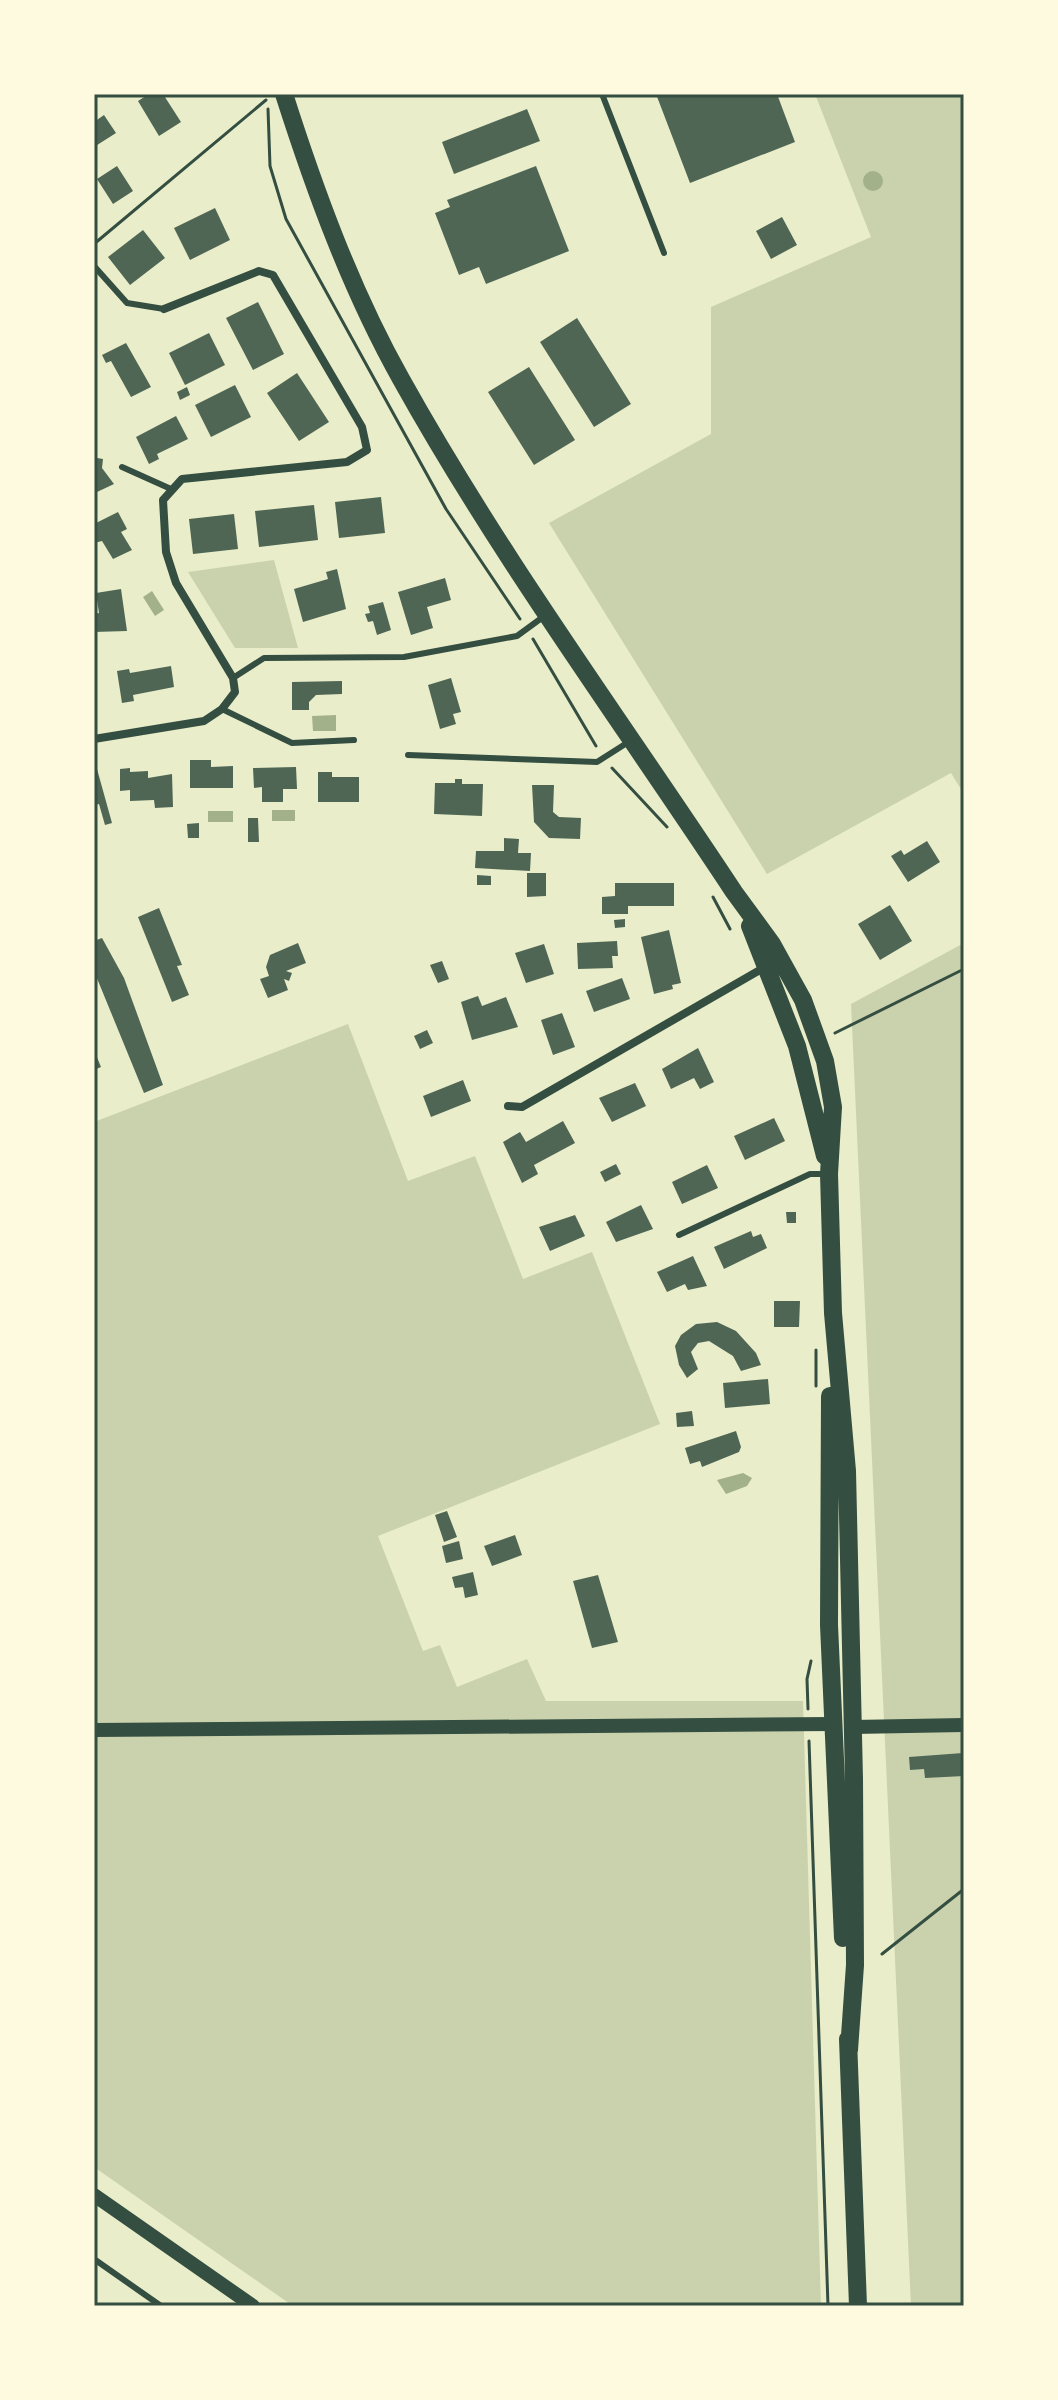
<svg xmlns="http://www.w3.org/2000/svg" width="1058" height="2400" font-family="'Archivo Narrow',sans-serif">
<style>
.green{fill:#cad2ad}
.water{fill:#a3b18a}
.building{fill:#4f6655}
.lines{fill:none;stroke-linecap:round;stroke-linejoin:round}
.path{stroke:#344e41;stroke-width:3}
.service{stroke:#344e41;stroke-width:6}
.minor{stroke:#344e41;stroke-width:8}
.tertiary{stroke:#344e41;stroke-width:14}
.primary{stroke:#344e41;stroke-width:18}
.neatline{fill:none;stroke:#344e41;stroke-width:3}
</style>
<rect width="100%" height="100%" fill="#e9edc9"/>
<path class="green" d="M815 94H964V794L951 773 767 874 549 523 711 434V307L871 237Z
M274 560 298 648H235L188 572Z
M964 943V2306H911L851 1004Z
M348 1024 408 1181 475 1156 523 1279 592 1252 660 1424 378 1536 423 1651 440 1645 457 1687 527 1659 546 1701H803L821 2306H293L94 2167V1122Z"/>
<path class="water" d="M863 181a10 10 0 1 1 20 0a10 10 0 1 1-20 0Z
M152 591 164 610 155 616 143 597Z
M336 715V731H313L312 716Z
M272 810H295V821H272Z
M208 811H233V822H208Z
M743 1473 752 1478 747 1486 726 1494 717 1480Z"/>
<path class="building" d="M149 94H163L181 122 159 136 138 101Z
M656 94H777L795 142 690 183Z
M527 109 540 141 454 174 442 142Z
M104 115 116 133 94 147V122Z
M117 166 133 191 113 204 97 179Z
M536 166 569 251 486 284 479 267 459 275 435 213 450 207 447 200Z
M215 208 230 240 190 260 174 228Z
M782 217 797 245 771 259 756 231Z
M143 230 165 258 130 285 108 257Z
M258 302 284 354 253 370 226 318Z
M577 318 631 404 594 427 540 342Z
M209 333 225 365 185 385 169 353Z
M126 343 151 387 131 397 111 361 106 363 102 355Z
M529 367 575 440 534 465 488 392Z
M297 373 329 422 299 441 267 393Z
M235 385 251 417 211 437 195 405Z
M187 387 190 395 180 400 177 392Z
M176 416 188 439 157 454 159 459 149 464 136 437Z
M94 453 97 458 103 459 102 468 114 484 97 492 94 486Z
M381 497 385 533 339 538 335 502Z
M314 505 318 540 259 547 255 511Z
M118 512 127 529 121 532 132 550 113 559 102 541 94 543V524Z
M234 514 238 549 193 554 189 519Z
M337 569 346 609 303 622 294 589 328 579 326 572Z
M445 578 451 600 427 607 433 628 411 635 398 592Z
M121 589 127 631 94 632V614L99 613 96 593Z
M383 602 391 630 377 635 373 621 368 622 365 614 370 613 368 606Z
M171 666 174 687 133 695 134 701 122 703 117 671 129 669 130 673Z
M451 678 461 712 453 714 456 724 440 729 428 685Z
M342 681V694L316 695 309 702V710H292V682Z
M190 760H211V767L233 766V788H190Z
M296 767 297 789H283V802H262V787L254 788 253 768Z
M130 768V772L148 771V778L172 774 173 807 155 808 154 800 130 801V790L120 791V769Z
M97 769 112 823 105 825 99 804 94 805V770Z
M318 772H332V777H359V802H318Z
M455 779H462V784H483L482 816 434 814 435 783H455Z
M532 785H554L553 812 559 817 581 818 580 839 549 838 534 822Z
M248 818H258L259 842H248Z
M199 823V838H188L187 824Z
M504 838 519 839 518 853H531L530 871 475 868 476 851H504Z
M927 841 940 862 908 882 891 856 901 850 904 855Z
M527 873H546V896L527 897Z
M477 875 491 876V885H477Z
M615 883H674V906H628V914H602V897L615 896Z
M890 905 912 941 880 960 858 924Z
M159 908 182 965 177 966 189 995 172 1002 138 917Z
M625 919V927L615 928 614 920Z
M669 930 681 983 672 985 673 989 654 994 641 937Z
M102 938 124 978 163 1085 144 1093 94 971V941Z
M617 941 618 956H612L613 968 578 969 577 943Z
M298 943 306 963 286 971 292 973 289 981 284 979 288 990 268 998 260 979 269 976 266 967 270 955Z
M544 944 554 974 526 983 515 953Z
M442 961 449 979 438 983 430 965Z
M622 978 630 999 594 1012 586 991Z
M478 996 482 1006 506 997 518 1027 472 1040 461 1002Z
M562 1013 575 1047 553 1055 541 1020Z
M427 1030 433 1043 420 1049 414 1036Z
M698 1048 714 1082 700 1089 694 1078 671 1089 662 1069Z
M94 1050 101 1067 94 1070Z
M463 1080 471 1101 431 1117 423 1096Z
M635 1083 646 1106 612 1122 599 1098Z
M774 1118 785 1141 745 1160 734 1136Z
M563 1121 575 1143 534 1165 538 1174 522 1183 503 1142 520 1132 526 1142Z
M616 1164 621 1174 605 1182 600 1172Z
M707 1165 718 1188 682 1204 672 1182Z
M641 1205 653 1229 616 1242 606 1222Z
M786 1212H796V1223H787Z
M575 1215 585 1236 550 1251 539 1227Z
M751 1231 753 1237 761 1234 767 1248 724 1269 714 1247Z
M693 1256 707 1286 688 1290 685 1284 667 1292 657 1272Z
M774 1301H800L799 1327H774Z
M717 1322 736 1331 756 1353 761 1365 741 1371 733 1356 709 1341 698 1343 691 1352 698 1369 687 1378 679 1365 675 1346 681 1335 696 1324Z
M768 1379 770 1404 725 1408 723 1383Z
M692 1411 694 1426 677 1427 676 1413Z
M736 1431 741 1447 739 1452 702 1467 700 1461 690 1464 685 1448Z
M447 1511 457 1537 444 1542 435 1515Z
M515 1535 522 1555 492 1566 484 1546Z
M459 1541 463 1559 446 1563 442 1546Z
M473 1572 478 1595 465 1598 463 1587 455 1588 452 1577Z
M598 1575 618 1642 592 1648 573 1581Z
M963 1753 964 1776 925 1778 924 1769 910 1770 909 1757Z"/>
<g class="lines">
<path class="path" d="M268 109 270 166 286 219 446 509 520 619
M94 244 266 100
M533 639 596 746
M612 768 667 827
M713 897 730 929
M835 1033 964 969
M816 1386V1350
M808 1709 807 1679 811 1661
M809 1741 828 2306
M882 1954 964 1889"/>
<path class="service" d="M602 94 664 253
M94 266 127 303 164 309
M122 467 171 489
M233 678 264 658 404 657 517 636 543 617
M222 709 292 743 354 740
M408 755 597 762 630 741
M679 1235 810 1174H826
M94 2259 161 2306"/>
<path class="minor" d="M94 739 204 721 222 709 235 692 233 678 176 583 166 552 163 500 182 479 347 462 367 450 362 427 273 275 259 271 164 309
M508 1106 522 1107 767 966"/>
<path class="tertiary" d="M853 1727 964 1725
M94 1730 833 1724
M94 2195 253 2306"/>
<path class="primary" d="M284 94C315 191 351 290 401 379 500 557 622 722 734 892L772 944 803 1000 825 1061 833 1107 829 1174 833 1313 847 1471 854 1779 855 1965 849 2050
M750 926 797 1046 825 1156
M830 1396 829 1625 843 1938
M848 2039 858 2306"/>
</g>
<rect width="1058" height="2400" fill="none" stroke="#fefae0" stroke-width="192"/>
<rect x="96" y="96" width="866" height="2208" class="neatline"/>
</svg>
